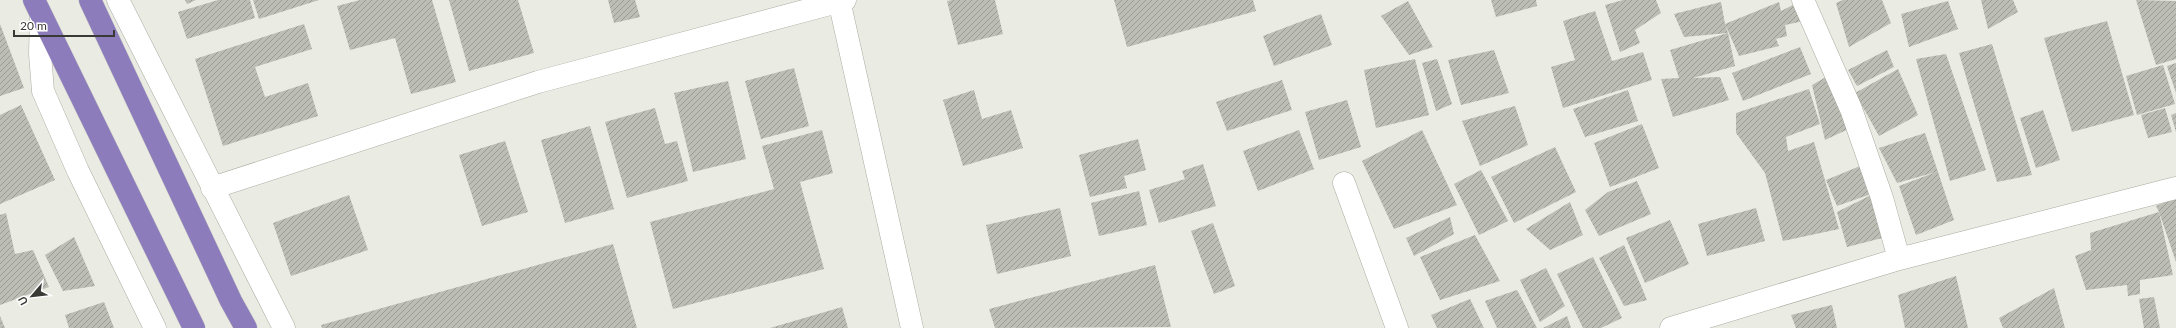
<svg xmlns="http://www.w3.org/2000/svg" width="2176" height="328" font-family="Lato,sans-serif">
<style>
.building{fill:url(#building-hatch)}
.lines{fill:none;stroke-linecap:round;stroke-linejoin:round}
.minor-casing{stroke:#aaaba2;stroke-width:23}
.highway-casing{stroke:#c8c8c7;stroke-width:23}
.minor{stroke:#fff;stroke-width:22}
.highway{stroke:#8d7cbb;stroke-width:22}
</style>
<defs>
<pattern id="building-hatch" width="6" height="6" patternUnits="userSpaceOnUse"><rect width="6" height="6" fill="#bcbdb4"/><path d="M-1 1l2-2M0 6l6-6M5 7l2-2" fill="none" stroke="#9a9b93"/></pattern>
</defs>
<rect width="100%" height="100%" fill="#eaebe2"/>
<path class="building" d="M185 0H196L187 4Z
M218 0H250L255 18 187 39 178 12Z
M253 0H319L259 19Z
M360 0H432L456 82 411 94 395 38 350 50 337 6Z
M449 0H518L534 53 469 71Z
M608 0H635L640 17 614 23Z
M952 0H995L1003 34 958 45 947 1Z
M1114 0H1253L1256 11 1127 47Z
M1491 0H1536L1537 6 1496 17Z
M1623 0H1656L1661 13 1635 30 1640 43 1620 52 1605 5Z
M1843 0H1882L1891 23 1849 47 1836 3Z
M1981 0H2013L2018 12 1988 29Z
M2136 0 2176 1V59L2156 65Z
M1408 1 1433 47 1409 55 1381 16Z
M1948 1 1958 29 1909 47 1901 14Z
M1721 2 1725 24 1779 2 1781 11 1795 4 1804 21 1785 25 1787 36 1776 39 1779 46 1739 56 1725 24 1728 33 1735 66 1693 78 1720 77 1729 100 1673 117 1661 79 1679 78 1670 50 1728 33 1684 37 1674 14Z
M1595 11 1612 61 1643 52 1652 80 1563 108 1551 67 1575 60 1563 21Z
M1321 14 1332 45 1274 66 1263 36Z
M2107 21 2134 115 2072 132 2044 38Z
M0 24 24 88 0 96Z
M304 24 312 49 255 67 265 97 308 83 318 116 223 146 195 59Z
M1992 44 2032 175 1997 182 1959 53Z
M1800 47 1811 74 1743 101 1732 73Z
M1494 50 1509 93 1461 105 1448 60Z
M1887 50 1894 67 1857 86 1848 70Z
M1946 54 1986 170 1950 181 1916 59Z
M1415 59 1429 115 1376 128 1364 70Z
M1437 59 1452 104 1436 111 1422 63Z
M2176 63V93L2167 66Z
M2163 65 2175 104 2137 115 2126 76Z
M794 68 809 126 761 139 745 81Z
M1898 69 1918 115 1879 136 1855 93Z
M1833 73 1855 126 1825 140 1812 85Z
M1282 80 1292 110 1227 131 1216 102Z
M728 81 746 159 693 172 674 93Z
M1809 89 1820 124 1786 137 1788 151 1814 142 1839 229 1783 241 1765 173 1736 133V113Z
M974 90 982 119 1011 110 1023 148 963 166 943 100Z
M1628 90 1638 121 1585 137 1573 109Z
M1347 100 1361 147 1319 160 1305 112Z
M21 105 55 180 0 204V115Z
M1515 106 1528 145 1480 166 1462 121Z
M655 108 665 144 677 141 688 181 627 198 605 122Z
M2165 108 2172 132 2148 138 2141 115Z
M2043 110 2060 160 2036 168 2020 118Z
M2176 113V132L2171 115Z
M1642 124 1659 168 1610 187 1594 143Z
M590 126 614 209 565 223 541 140Z
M822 130 833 173 800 182 824 269 673 309 650 222 774 189 762 146Z
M1299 130 1314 169 1258 191 1243 151Z
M1422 130 1457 205 1394 229 1362 161Z
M1925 133 1954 220 1916 235 1899 186 1936 172 1897 183 1879 148Z
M1138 139 1146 170 1124 176 1127 188 1090 197 1079 155Z
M505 141 528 212 482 226 459 155Z
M1555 147 1576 192 1514 223 1491 177Z
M1203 164 1216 206 1159 223 1149 190 1185 179 1182 171Z
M1865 164 1877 192 1837 206 1826 180Z
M1481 170 1508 221 1479 235 1454 184Z
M1637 181 1651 214 1599 236 1585 210 1608 192Z
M1139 191 1147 225 1099 236 1091 203Z
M1877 192 1890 236 1847 247 1837 212Z
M349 195 368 250 291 276 273 223Z
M2176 198V262L2159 212 2173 275 2140 280V294L2128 296 2127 285 2086 290 2075 256 2091 250 2090 233 2159 212 2156 206Z
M1570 202 1583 235 1550 250 1526 229Z
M1060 208 1071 256 997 274 986 225Z
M1756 208 1765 241 1707 256 1698 224Z
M6 213 15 254 33 250 49 287 0 305V215Z
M1450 217 1454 234 1414 256 1406 238Z
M1670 220 1689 264 1645 283 1626 238Z
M1213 223 1235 286 1214 294 1191 231Z
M1475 235 1500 281 1440 300 1420 257Z
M74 237 95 286 63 291 45 255Z
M613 244 637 328H322L321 325Z
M1624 245 1647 300 1624 306 1599 258Z
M1593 257 1622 318 1601 328H1583L1557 274Z
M1155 265 1171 327 995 328 989 309Z
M1546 268 1565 306 1540 322 1520 280Z
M1956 276 1968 328H1905L1898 295Z
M2054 288 2065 328H2003L1999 318Z
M1517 290 1537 328H1497L1485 301Z
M2154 297 2160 328H2144L2139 299Z
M1470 299 1484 328H1437L1431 315Z
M104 302 114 328H69L65 315Z
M1832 305 1837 328H1796L1791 315Z
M842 307 848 328H770Z
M0 316 5 328H0Z
M1567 316 1571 328H1543Z"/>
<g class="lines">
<defs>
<path id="minor" d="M118 0 284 328
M839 0 912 328
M1803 0 1851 109 1882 198 1899 259
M41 16 40 54 43 91 78 171 155 328
M1344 183 1397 328
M212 188 538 82 845 0
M1671 328 1899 259 2176 188"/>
<path id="highway" d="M34 0 194 328
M90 0 231 301 246 328"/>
</defs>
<use href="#minor" class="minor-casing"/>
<use href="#highway" class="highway-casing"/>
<use href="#minor" class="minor"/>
<use href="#highway" class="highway"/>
</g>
<g transform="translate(32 296) rotate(242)" stroke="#ffffff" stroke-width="3" paint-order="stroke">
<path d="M0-3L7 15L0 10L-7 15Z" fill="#393936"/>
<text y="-6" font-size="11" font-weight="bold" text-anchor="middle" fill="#393936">U</text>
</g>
<path d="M14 30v6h100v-6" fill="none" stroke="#393936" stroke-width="2"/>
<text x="20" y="30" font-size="12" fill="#393936" stroke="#ffffff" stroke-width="3" paint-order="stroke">20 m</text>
</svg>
